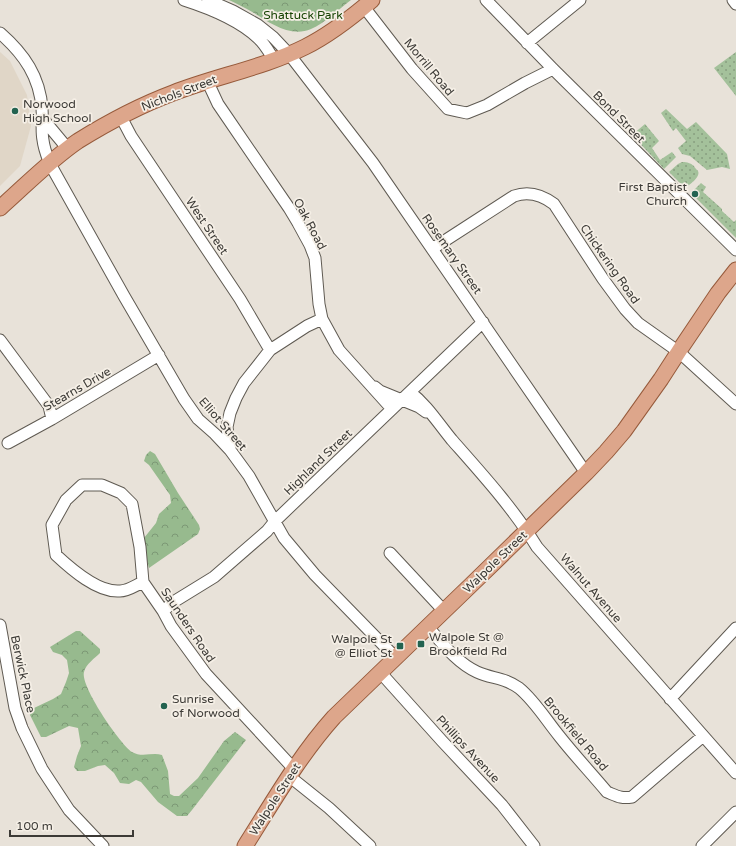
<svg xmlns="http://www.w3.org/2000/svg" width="736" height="846" font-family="'Varela Round',sans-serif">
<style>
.built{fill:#e0d6c7}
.grass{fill:url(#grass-dots)}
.forest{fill:url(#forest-crowns)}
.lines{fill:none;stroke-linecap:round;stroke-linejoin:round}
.minor-casing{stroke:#5f5a52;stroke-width:13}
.major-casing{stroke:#965a3b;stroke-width:17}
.minor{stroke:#fff;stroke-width:11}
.major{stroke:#dda68b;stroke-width:15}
.poi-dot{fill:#236350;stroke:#f5efe6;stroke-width:1.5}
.labels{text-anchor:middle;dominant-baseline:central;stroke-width:3.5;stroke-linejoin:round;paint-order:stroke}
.park-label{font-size:12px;fill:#174404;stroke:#f5efe6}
.street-label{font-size:12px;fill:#3c3a36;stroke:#f5efe6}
.poi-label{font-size:12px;fill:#3c3a36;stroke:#f5efe6;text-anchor:start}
</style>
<defs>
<pattern id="grass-dots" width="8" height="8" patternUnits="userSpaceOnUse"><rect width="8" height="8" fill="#a4c19b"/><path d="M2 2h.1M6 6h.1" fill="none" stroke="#879e7f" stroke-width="1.8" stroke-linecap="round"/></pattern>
<pattern id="forest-crowns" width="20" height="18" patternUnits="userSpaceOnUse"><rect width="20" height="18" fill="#97ba8e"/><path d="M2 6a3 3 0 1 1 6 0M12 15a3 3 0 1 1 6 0" fill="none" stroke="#7c9875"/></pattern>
</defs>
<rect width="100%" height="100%" fill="#e8e2d9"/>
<path class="built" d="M0 52 10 61 27 95 31 126 20 166 0 186Z"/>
<path class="grass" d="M736 52V96L714 68Z
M666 109 687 129 696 122 727 154 730 169 722 167 707 170 690 156 682 154 678 148 686 141 676 128 673 131 661 113Z
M645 124 659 141 652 148 660 160 672 152 676 157 664 169 632 135Z
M682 162C688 162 690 163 694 166 694 167 698 171 698 171 701 177 689 185 685 188L669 172 678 164Z
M701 183 706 187 703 192 722 209V211L734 222 736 220V238L691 193Z"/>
<path class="forest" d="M229 0H351C339 9 325 23 311 29 291 38 270 23 254 13 246 8 237 4 229 0Z
M150 451 155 454 178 493 199 525 200 529 198 534 149 568 142 542 144 538 156 523 159 514 171 503 170 495 149 465 144 461 146 455Z
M76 631H80L100 649V653C95 658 86 664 84 672 80 686 120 744 132 752 142 758 152 752 162 755L168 771 170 794 174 796H179L198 778 224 741 235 732 246 740 192 810 187 816H177L158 802 141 782 136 780 129 784 120 783 114 773 105 765 98 766 85 771H77L74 767 77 756 81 746 78 728 69 726 46 737H41L30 715 34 708 53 699 61 694 66 682 69 673 67 660 62 655 53 652 50 647Z"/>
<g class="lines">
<defs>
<path id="minor" d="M184 0C209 8 239 20 258 38 265 44 269 52 274 60
M208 0 233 11 258 25 273 37 289 54 373 163 586 473
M486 0 553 69 736 250
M733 0 736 4
M364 7 412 69 448 109 457 111 467 113 487 105 525 83 553 69
M0 33C24 54 40 77 42 109 43 120 41 130 43 140 44 149 47 156 50 164L124 296 184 399 198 419 215 434 230 450 249 476 284 538 315 575 395 657
M527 43 580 0
M208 81 211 89 218 104 289 208 298 223 310 245 315 258 319 304 322 319 339 350 392 409
M121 117 131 136 240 299 270 350
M43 119 68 149
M432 249 514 196C528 191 542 195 554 204L603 279 625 309 638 323 679 352 736 404
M0 340 49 406 52 419
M375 387 380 391 419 407 426 412
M410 392C427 405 438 423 452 440 482 474 513 508 537 547L736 773
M8 443 52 419 159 355
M230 450 227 427 230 413 236 398 244 383 270 350 307 326 322 319
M390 553 444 611
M143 582C136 585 128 591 120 591 98 593 71 569 56 555L52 525 66 500 82 485H102L121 493 132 504 140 547 143 582 163 611 171 626 206 674 294 769
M163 611 175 601 214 577 267 531 275 521 483 322
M0 625 15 708 22 728 42 769 69 810 103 846
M428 627C442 643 457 663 477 672 492 679 504 677 519 688 535 701 546 720 560 737 575 756 592 774 607 792 617 796 621 799 632 797L703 736
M380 672 442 741 502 805 534 846
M670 699 736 628
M289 776 329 808 370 846
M702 846 736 812"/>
<path id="major" d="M0 208C25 186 50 160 78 141 107 123 141 105 173 93 216 76 263 68 305 47 329 35 351 18 372 0
M245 846C273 802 299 756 334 717L471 585 586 473 606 452 624 431 661 379 681 348 718 293 736 270"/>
</defs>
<use href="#minor" class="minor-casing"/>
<use href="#major" class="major-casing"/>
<use href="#minor" class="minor"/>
<use href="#major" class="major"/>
</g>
<g class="poi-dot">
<circle cx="15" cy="111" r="4"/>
<circle cx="695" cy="194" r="4"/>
<rect x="417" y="640" width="8" height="8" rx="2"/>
<rect x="396" y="642" width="8" height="8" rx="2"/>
<circle cx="164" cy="706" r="4"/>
</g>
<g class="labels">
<g class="park-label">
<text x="303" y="15">Shattuck Park</text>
</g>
<g class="street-label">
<text transform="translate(429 67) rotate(50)">Morrill Road</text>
<text transform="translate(179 93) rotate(-21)">Nichols Street</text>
<text transform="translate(619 117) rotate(45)">Bond Street</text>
<text transform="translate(310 224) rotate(62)">Oak Road</text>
<text transform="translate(207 226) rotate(56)">West Street</text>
<text transform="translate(452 254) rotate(55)">Rosemary Street</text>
<text transform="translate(610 264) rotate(55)">Chickering Road</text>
<text transform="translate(77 389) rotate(-30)">Stearns Drive</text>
<text transform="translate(223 424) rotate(49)">Elliot Street</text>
<text transform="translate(318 462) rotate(-44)">Highland Street</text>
<text transform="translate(495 562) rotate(-44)">Walpole Street</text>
<text transform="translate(591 588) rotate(49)">Walnut Avenue</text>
<text transform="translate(188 625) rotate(56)">Saunders Road</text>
<text transform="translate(23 674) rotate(78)">Berwick Place</text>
<text transform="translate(576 734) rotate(50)">Brookfield Road</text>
<text transform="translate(468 749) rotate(47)">Phillips Avenue</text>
<text transform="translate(275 799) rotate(-57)">Walpole Street</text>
</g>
<g class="poi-label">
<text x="23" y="104">Norwood<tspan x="23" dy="14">High School</tspan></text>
<text x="687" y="187" text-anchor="end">First Baptist<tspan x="687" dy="14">Church</tspan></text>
<text x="429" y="637">Walpole St @<tspan x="429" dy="14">Brookfield Rd</tspan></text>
<text x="392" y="639" text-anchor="end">Walpole St<tspan x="392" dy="14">@ Elliot St</tspan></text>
<text x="172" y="699">Sunrise<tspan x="172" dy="14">of Norwood</tspan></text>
</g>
</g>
<path d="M10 830v6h123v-6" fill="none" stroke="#3c3a36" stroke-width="2"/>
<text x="16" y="830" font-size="12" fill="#3c3a36" stroke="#f5efe6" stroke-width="3" paint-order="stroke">100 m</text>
</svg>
